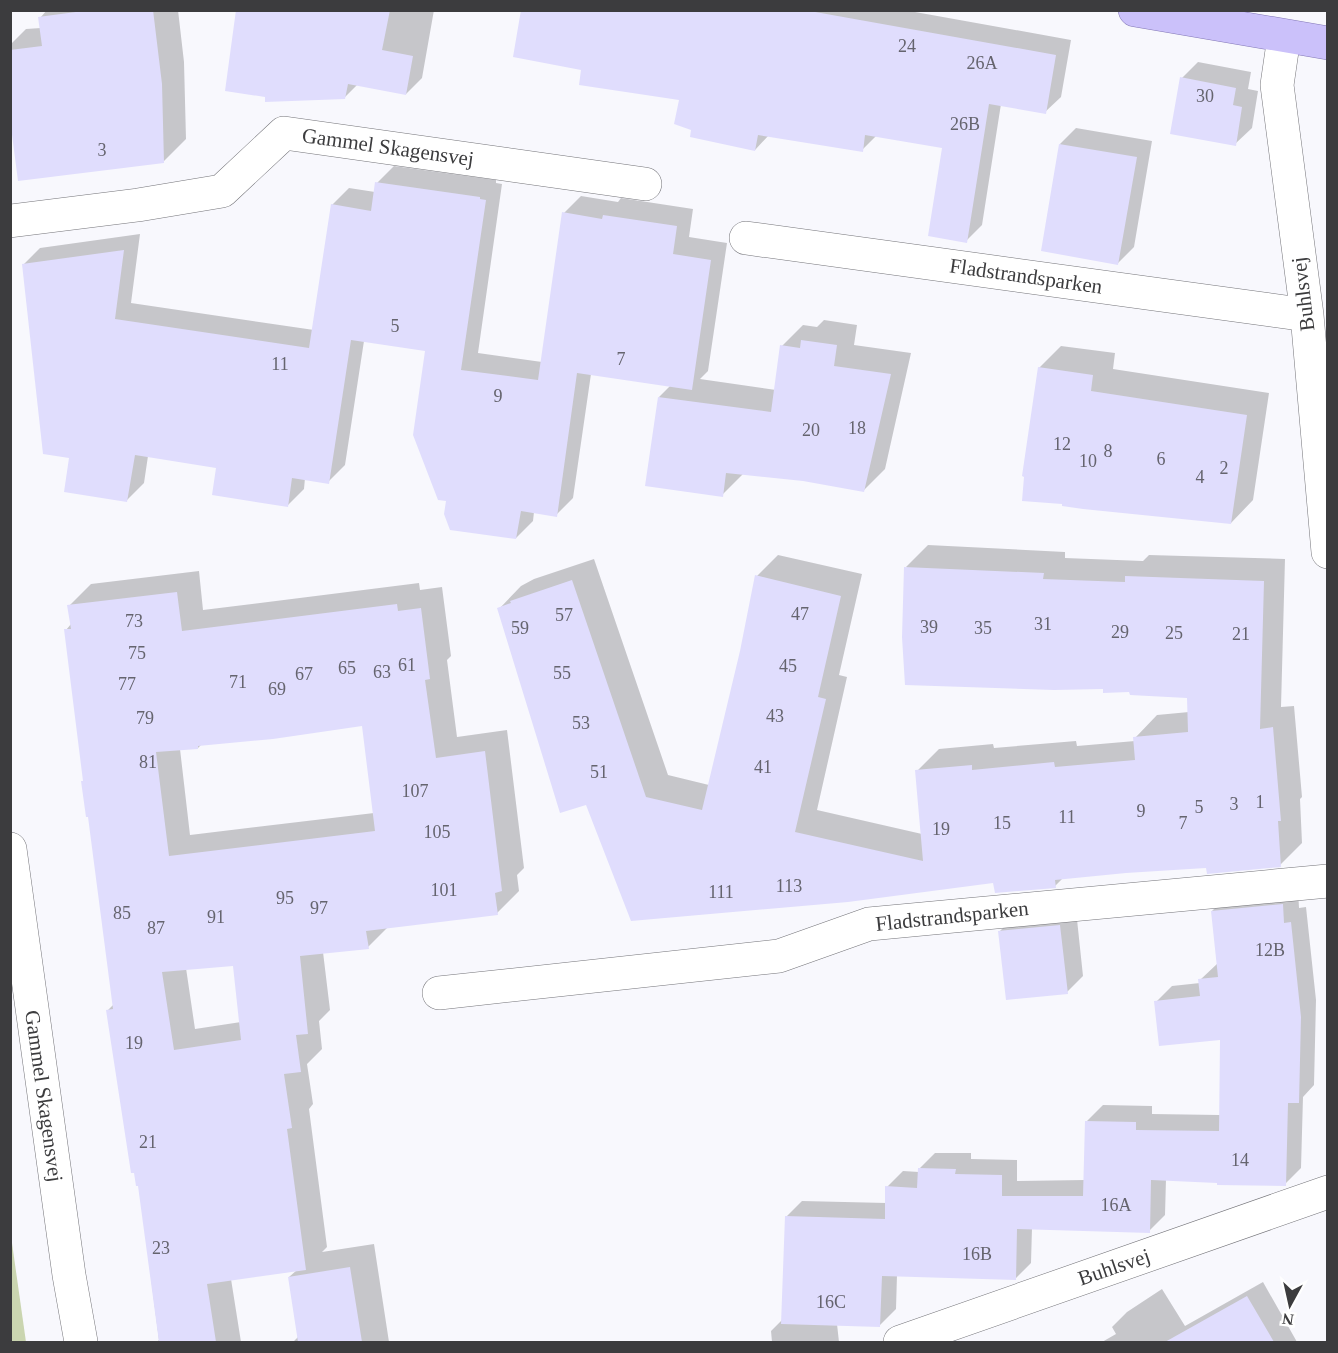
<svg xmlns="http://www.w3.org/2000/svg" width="1338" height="1353" font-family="'Times New Roman',serif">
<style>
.green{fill:#cad5b0}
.shadow{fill:#0003;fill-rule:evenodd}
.building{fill:#e0ddfd;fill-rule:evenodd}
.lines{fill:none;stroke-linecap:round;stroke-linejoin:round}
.street-casing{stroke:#747479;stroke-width:34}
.secondary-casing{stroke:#747479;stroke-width:34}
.primary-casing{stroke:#8378b6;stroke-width:34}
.street{stroke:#fff;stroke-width:33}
.secondary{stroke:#fff;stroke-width:33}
.primary{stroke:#cbc1fa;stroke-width:33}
.labels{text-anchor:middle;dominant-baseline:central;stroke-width:6;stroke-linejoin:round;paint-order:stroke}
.number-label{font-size:18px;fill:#65646e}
.street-label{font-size:21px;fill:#3c3c3e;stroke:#fff}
</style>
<rect width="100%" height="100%" fill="#f8f8fd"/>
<path class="green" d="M10 1229 26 1342H11Z"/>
<path class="shadow" d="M47 10H178L184 62 186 139 164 161 10 107V45L26 29 41 28 40 18Z
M238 10H434L422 78 406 94 358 84 345 97Z
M522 10H904L1071 40 1061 97 1045 112 1001 104 982 225 966 241 944 146 877 135 862 150 769 135 755 150 693 129 681 98 583 69Z
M1198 62 1251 72 1248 89 1258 91 1252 128 1235 144 1182 78Z
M1076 128 1152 141 1134 247 1118 263 1060 144Z
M394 166 496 180V183L502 184 478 353 542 362 564 213 581 196 618 202 621 198 693 209 689 237 727 243 708 371 700 379 776 390 782 346 803 325 817 327 824 320 857 325 854 345 911 353 885 469 864 490 803 479 744 473 722 495 659 397 671 385 591 374 573 498 556 515 534 512 533 521 516 538 448 500 427 350 364 341 345 465 328 482 305 478 304 489 287 506 217 467 148 456 144 483 127 500 71 457 23 265 40 248 140 234 131 303 314 330 332 205 349 188 375 192 377 183Z
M1061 346 1115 353 1113 369 1269 393 1253 500 1231 523 1026 475 1039 368Z
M928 545 1065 552V558L1143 561 1149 555 1285 559 1281 707 1294 706 1302 797 1300 799 1302 843 1280 865 1207 866 1064 877 1055 886 586 804 499 609 521 586 534 579 594 559 668 775 709 785 741 651 756 577 778 555 862 574 839 675 847 677 817 810 922 834 917 771 939 749 993 744 994 748 1076 741 1077 746 1135 741V738L1157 715 1189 712V696L1105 688 906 567Z
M199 571 203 610 419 583 420 590 442 587 451 656 447 660 457 737 507 730 524 868 517 875 519 891 497 913 389 926 368 947 323 952 330 1010 319 1021 322 1049 307 1064 313 1104 309 1109 327 1247 322 1252 374 1244 389 1342H293L298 1337 289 1277 297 1270 231 1279 241 1342H157L159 1340 139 1184 108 1010 114 1004 90 815 82 782 85 779 66 630 71 624 69 606 91 584ZM363 725 374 813 190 835 180 749 198 748 202 744ZM234 964 241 1022 195 1029 186 968Z
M1298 889 1299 908 1306 907 1316 1000 1314 1085 1303 1097 1301 1168 1285 1184 1166 1179 1165 1215 1149 1231 1032 1228 1031 1263 1015 1279 897 1275 896 1309 880 1325 837 1324 839 1342H772L771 1331 783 1319 786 1217 802 1201 887 1203V1187L903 1171 919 1172V1169L935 1153H971V1159L1017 1160V1181L1085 1180 1087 1121 1103 1105 1152 1106V1114L1220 1115 1222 1038 1156 1002 1172 986 1200 983V980L1218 963 1212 911 1228 895Z
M1076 910 1083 976 1067 992 1000 931 1016 915Z
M1263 1282 1297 1342H1102L1116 1334 1112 1327 1127 1312 1162 1289 1185 1326Z"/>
<path class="building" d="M91 10H153L162 84 164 163 18 181 10 119V50L42 46 38 17Z
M236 10H390L382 50 413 56 406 95 348 84 345 99 265 102V97L225 91Z
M521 10H804L1056 55 1046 114 989 104 967 243 928 236 942 148 865 135 863 152 758 135 755 151 690 137 691 130 674 124 679 100 579 85 581 70 513 57Z
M1180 77 1236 88 1233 105 1242 107 1236 146 1170 134Z
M1059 144 1137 157 1118 265 1041 251Z
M375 182 480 197V199L486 200 461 370 538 380 562 212 602 219 603 215 677 226 673 254 711 260 692 390 577 373 557 517 521 511 516 539 450 530 444 514 446 501 438 500 413 435 425 351 351 340 329 484 292 478 288 507 212 495 216 468 135 455 127 502 64 492 69 458 43 454 22 264 124 250 115 319 309 348 331 204 371 211Z
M801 340 837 345 834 366 891 374 864 492 803 481 726 473 723 497 645 486 658 397 771 412 780 345 800 348Z
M1038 367 1093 375 1091 391 1247 415 1231 524 1083 509 1062 506V504L1022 501 1024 477 1022 476Z
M904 567 1044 573 1043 579 1125 582V576L1264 581 1260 729 1273 727 1281 821H1278L1281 867 1207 874 1206 868 1126 873 1055 880 1056 888 995 893 993 883 848 902 631 921 586 805 560 813 497 608 511 603 510 601 572 580 646 797 702 810 740 651 755 575 841 596 818 697 826 699 795 832 923 861 915 770 972 765V770L1054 762 1055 767 1135 760 1133 737 1188 732 1187 698 1130 695 1129 692 1103 693V689L1054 690 905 685 902 637Z
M177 592 182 631 397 604 398 611 421 608 430 679 425 680 436 758 485 751 502 891 495 893 498 915 366 931 369 949 300 956 308 1034 296 1035 301 1072 284 1074 292 1128 287 1129 306 1270 207 1284 216 1342H159L138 1186H136L134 1173H131L106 1010 113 1009 88 817H86L81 781H83L64 629H71L67 605ZM362 726 375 831 169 856 156 752 198 749V746L273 739ZM233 966 241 1040 174 1050 162 972Z
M1283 904 1284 923 1291 922 1301 1017 1299 1103H1288L1286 1186 1217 1185V1183L1151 1180 1150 1233 1017 1229 1016 1280 882 1276 880 1327 781 1324 785 1216 885 1219V1186L917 1188 918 1168 956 1169 955 1174 1002 1175V1196H1083L1085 1121 1136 1122V1130L1219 1131 1220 1040 1159 1046 1154 1001 1200 996 1198 979 1218 977 1211 911Z
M1060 925 1068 994 1006 1000 998 931Z
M350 1267 362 1342H298L288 1277Z
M1247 1296 1274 1342H1165Z"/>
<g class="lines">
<defs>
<path id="street" d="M1284 37 1277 85 1307 315 1328 552
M10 221 138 205 222 191 284 133 645 184
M746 238 1307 315
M439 993 779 956 869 924 1328 881
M900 1342 1328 1192"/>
<path id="secondary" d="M10 849 69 1275 81 1342"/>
<path id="primary" d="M1135 10 1328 43"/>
</defs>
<use href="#street" class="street-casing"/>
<use href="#secondary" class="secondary-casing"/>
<use href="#primary" class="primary-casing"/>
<use href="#street" class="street"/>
<use href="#secondary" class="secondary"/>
<use href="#primary" class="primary"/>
</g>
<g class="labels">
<g class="number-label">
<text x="907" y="46">24</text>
<text x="982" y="63">26A</text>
<text x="1205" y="96">30</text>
<text x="965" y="124">26B</text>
<text x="102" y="150">3</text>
<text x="395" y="326">5</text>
<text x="621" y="359">7</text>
<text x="280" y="364">11</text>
<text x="498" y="396">9</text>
<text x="857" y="428">18</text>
<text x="811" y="430">20</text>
<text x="1062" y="444">12</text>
<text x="1108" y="451">8</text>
<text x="1161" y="459">6</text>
<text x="1088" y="461">10</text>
<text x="1224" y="468">2</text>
<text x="1200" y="477">4</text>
<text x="800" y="614">47</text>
<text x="564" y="615">57</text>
<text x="134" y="621">73</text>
<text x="1043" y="624">31</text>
<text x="929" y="627">39</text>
<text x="520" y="628">59</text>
<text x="983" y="628">35</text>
<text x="1120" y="632">29</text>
<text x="1174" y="633">25</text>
<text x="1241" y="634">21</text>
<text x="137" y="653">75</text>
<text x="407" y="665">61</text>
<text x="788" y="666">45</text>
<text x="347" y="668">65</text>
<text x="382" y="672">63</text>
<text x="562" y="673">55</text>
<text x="304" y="674">67</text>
<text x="238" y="682">71</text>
<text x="127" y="684">77</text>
<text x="277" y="689">69</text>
<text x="775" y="716">43</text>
<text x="145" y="718">79</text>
<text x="581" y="723">53</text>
<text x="148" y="762">81</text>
<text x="763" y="767">41</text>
<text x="599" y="772">51</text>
<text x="415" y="791">107</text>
<text x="1260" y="802">1</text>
<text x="1234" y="804">3</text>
<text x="1199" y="807">5</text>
<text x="1141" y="811">9</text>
<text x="1067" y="817">11</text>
<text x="1002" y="823">15</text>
<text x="1183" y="823">7</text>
<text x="941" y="829">19</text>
<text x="437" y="832">105</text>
<text x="789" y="886">113</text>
<text x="444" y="890">101</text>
<text x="721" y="892">111</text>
<text x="285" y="898">95</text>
<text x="319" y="908">97</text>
<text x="122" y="913">85</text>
<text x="216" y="917">91</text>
<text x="156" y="928">87</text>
<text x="1270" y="950">12B</text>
<text x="134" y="1043">19</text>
<text x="148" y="1142">21</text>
<text x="1240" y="1160">14</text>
<text x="1116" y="1205">16A</text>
<text x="161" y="1248">23</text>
<text x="977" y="1254">16B</text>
<text x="831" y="1302">16C</text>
</g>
<g class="street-label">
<text transform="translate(388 147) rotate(8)">Gammel Skagensvej</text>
<text transform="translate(1026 276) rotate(8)">Fladstrandsparken</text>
<text transform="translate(1303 294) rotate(-97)">Buhlsvej</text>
<text transform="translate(952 916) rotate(-6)">Fladstrandsparken</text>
<text transform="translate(44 1096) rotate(82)">Gammel Skagensvej</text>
<text transform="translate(1114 1267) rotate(-19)">Buhlsvej</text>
</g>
</g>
<rect width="1338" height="1353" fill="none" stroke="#3c3c3e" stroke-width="24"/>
<g transform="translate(1290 1305) rotate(188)" stroke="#ffffff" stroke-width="4.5" paint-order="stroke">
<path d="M0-4.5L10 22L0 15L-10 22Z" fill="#3c3c3e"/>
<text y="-9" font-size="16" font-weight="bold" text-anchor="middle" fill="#3c3c3e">N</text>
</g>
</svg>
